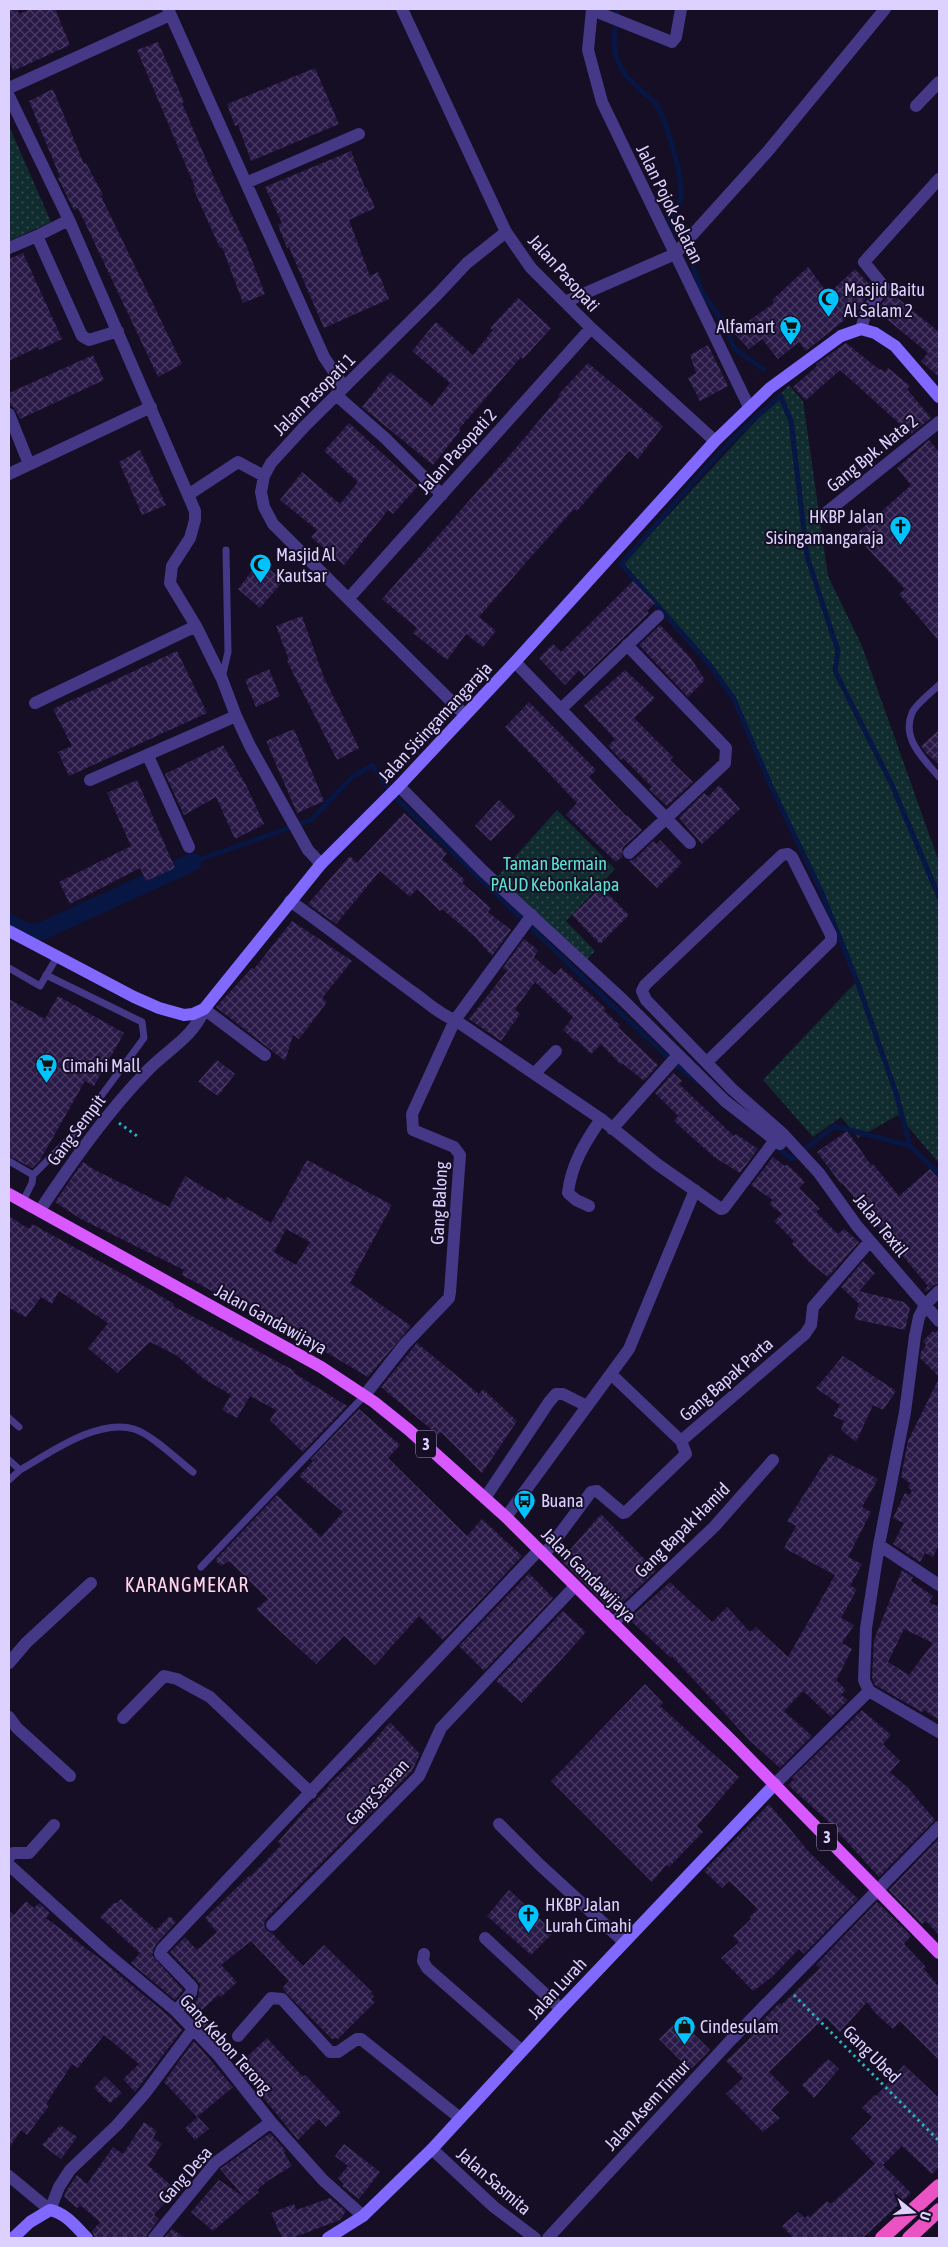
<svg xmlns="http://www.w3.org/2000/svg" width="948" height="2247" font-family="'Asap Condensed',sans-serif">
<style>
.grass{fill:url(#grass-dots)}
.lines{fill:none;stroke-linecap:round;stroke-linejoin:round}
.stream{stroke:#081644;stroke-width:5}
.canal{stroke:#081644;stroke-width:18}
.building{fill:url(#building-cross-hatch);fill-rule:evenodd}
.path{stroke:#2bafba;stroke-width:3;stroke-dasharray:2.5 4;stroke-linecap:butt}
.service{stroke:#453886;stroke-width:7}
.minor{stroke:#453886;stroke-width:12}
.tertiary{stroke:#453886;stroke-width:12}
.secondary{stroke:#8169ff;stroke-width:12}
.primary{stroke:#d759ff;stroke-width:12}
.trunk{stroke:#eb53c4;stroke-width:14}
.labels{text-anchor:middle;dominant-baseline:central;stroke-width:4;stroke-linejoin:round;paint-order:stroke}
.shield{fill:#150e25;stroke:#a197be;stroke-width:1}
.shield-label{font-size:16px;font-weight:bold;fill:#ddd2ff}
.street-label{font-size:18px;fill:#ddd2ff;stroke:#150e25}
.poi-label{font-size:18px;fill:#ddd2ff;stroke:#150e25;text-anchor:start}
.park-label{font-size:18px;fill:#5ae3d3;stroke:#150e25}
.quarter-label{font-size:20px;letter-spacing:1px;fill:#ffd4ea;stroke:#150e25}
</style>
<defs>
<pattern id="grass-dots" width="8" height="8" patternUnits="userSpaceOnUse" patternTransform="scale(1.25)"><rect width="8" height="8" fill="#112c2f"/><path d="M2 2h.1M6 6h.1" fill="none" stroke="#334a4e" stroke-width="1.8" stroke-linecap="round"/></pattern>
<pattern id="building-cross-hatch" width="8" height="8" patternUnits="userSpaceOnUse" patternTransform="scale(1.25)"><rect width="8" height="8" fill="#291947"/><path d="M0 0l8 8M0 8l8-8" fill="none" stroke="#483a63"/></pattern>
</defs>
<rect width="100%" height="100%" fill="#150e25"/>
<path class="grass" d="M9 126 51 222 9 241Z
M789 385 803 401 828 576 862 646 939 862V1163L898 1115 858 1138 841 1117 813 1137 763 1080 857 981 821 891 770 784 734 699 709 664 623 564Z
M557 810 615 869 566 921 595 951 585 961 496 878Z"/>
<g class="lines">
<path class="stream" d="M617 17 618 9
M616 24C610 54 618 71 642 91 647 96 655 101 658 107 667 124 685 181 680 200 679 206 672 214 669 220L678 235
M690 258 703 294 721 319 735 349 763 369
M780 395 791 421 807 556 838 651 835 671 892 785 939 897
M781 396C721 444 673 507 621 564L709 664 734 699 770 784 821 891 857 981 896 1093 910 1146 939 1174
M193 862 311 820 352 777 373 765 390 792 576 971 674 1063 698 1082
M776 1146 792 1159 835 1126 910 1146"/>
<path class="canal" d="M9 923 28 933 42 931 193 862"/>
</g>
<path class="building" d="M9 9H17L19 14 31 9H55L70 45 13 71 9 59Z
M158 42 184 102 182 103 214 178 246 245 265 294 243 303 222 247 220 248 193 188 195 187 137 50Z
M315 68 339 124 251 161 238 125 235 126 227 104Z
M53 89 84 164 86 163 103 195 101 196 182 364 158 377 78 208 74 210 58 178 60 177 29 101Z
M351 151 365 188 366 187 375 208 349 220 370 276 378 272 389 299 324 328 289 247 287 248 278 225 282 223 265 187Z
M23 253 62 339 39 350 38 347 9 361V259Z
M808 267 828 294 855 269 873 288 858 309 806 351 799 342 778 359 762 339 749 349 733 332 774 303 772 300Z
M890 292 939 332V377L921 361 928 353 877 311Z
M518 298 551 328 523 359 521 357 459 429 460 431 433 465 362 407 390 372 432 406 450 383 412 351 436 322 473 355 493 330 490 328Z
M846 343 880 370 881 369 885 372 888 368 910 386 907 389 931 418 911 434 840 370 806 400 793 387 817 366 816 364Z
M708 345 728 386 700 401 688 378 696 373 690 355Z
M93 355 104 380 20 419 16 411 9 402V393Z
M588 363 663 426 638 459 629 451 577 511 574 509 529 559 479 617 496 631 483 647 466 634 447 660 413 633 417 628 382 599 515 449 560 396 558 395Z
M349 423 418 486 393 514 388 510 344 565 311 537 317 530 280 500 302 472 340 504 358 482 324 451Z
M929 440 939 452V641L899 594 905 589 855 535 911 485 897 468Z
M140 450 166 505 142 515 119 462Z
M260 561 283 581 260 608 238 589Z
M633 581 655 603 647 611 649 613 584 676 579 670 565 685 539 658 553 644 561 652Z
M302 616 324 678 359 748 337 760 287 661 289 660 276 626Z
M660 625 690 657 705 680 688 697 639 645Z
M177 651 207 713 69 776 58 752 72 746 53 709Z
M269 669 280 696 256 707 245 680Z
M625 670 655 698 634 718 673 757 670 760 693 782 667 806 649 789 652 787 623 758 621 760 608 746 615 739 584 706Z
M529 702 596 770 589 777 626 816 627 815 642 830 623 847 622 857 616 862 566 815 577 803 505 727Z
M294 729 324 801 297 813 266 741Z
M939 730V764L926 753 921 746Z
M223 745 246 785 264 824 235 839 216 797 184 815 165 774Z
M137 780 175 868 146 881 140 868 70 904 59 882 131 846 107 793Z
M719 785 740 809 702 844 679 818 704 793 708 797Z
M499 800 515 816 491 841 475 826Z
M404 813 447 853 442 859 465 880 462 883 491 908 488 912 511 930 492 956 474 936 442 909 440 911 417 889 410 897 380 871 336 924 308 904 350 856 357 863Z
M660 840 682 863 657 888 629 861 635 859 653 841 657 844Z
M601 887 629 915 600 944 572 915Z
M292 921 352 961 322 998 327 1002 299 1039 293 1035 285 1061 216 1007 252 968 254 969Z
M524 939 538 950 534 957 555 975 561 968 578 983 606 1009 604 1011 620 1025 618 1027 658 1065 644 1081 622 1063 621 1065 601 1044 591 1054 577 1040 576 1042 563 1030 573 1017 535 982 515 1009 520 1014 501 1041 469 1019 507 971 503 968Z
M58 996 124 1033 94 1086 85 1081 40 1160 32 1168 9 1156V999L45 1019Z
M217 1060 235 1074 218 1096 198 1082Z
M673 1073 682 1081 679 1084 734 1136 736 1134 758 1149 740 1173 714 1157 674 1121 678 1116 655 1093Z
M847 1131 871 1165 873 1164 899 1196 930 1169 939 1179V1283L934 1285 926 1292 924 1290 928 1286 842 1183 841 1184 817 1152Z
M773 1157 785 1166 787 1164 805 1182 799 1188 820 1209 816 1212 838 1234 844 1229 859 1242 828 1277 809 1262 792 1244 794 1241 774 1221 782 1214 769 1204 773 1200 751 1185Z
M307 1160 392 1205 350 1283 411 1326 368 1377 261 1314 259 1316 182 1275 184 1270 81 1219 55 1202 83 1162 95 1170 169 1207 185 1176 225 1200 227 1197 271 1223ZM286 1229 310 1242 296 1265 274 1252Z
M9 1216 29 1229 32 1224 135 1281 174 1304 173 1306 295 1371 294 1373 347 1406 303 1452 270 1420 276 1410 250 1396 237 1418 222 1410 231 1395 204 1379 176 1355 150 1342 117 1373 88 1348 108 1323 59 1291 52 1304 41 1297 26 1317 9 1308Z
M863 1261 875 1273 859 1291 904 1302 910 1308 905 1330 854 1319 859 1304 841 1287Z
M939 1329V1377L920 1358 921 1352 926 1345 923 1341 933 1331 935 1333Z
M417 1343 479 1394 483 1389 517 1421 482 1473 441 1432 438 1435 381 1387Z
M843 1356 896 1391 883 1410 873 1405 856 1442 841 1430 844 1421 833 1416 840 1405 816 1388Z
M939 1378V1545L933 1557 925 1553 920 1562 893 1544 904 1523 893 1518 905 1493 909 1495 912 1491 908 1487 910 1483 901 1477 908 1441Z
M359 1409 400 1445 388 1458 467 1536 482 1519 522 1556 443 1640 419 1616 375 1665 344 1636 316 1664 256 1609 268 1599 229 1561 221 1566 215 1560 277 1495 321 1537 343 1512 299 1476 313 1461 311 1459Z
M830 1454 878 1479 862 1507 871 1512 848 1557 862 1564 850 1586 857 1589 841 1618 854 1625 842 1643 852 1649 836 1680 846 1690 841 1695 848 1700 831 1717 803 1691 784 1711 812 1736 780 1768 750 1741 672 1656 671 1658 629 1619 670 1582 712 1622 727 1607 750 1632 756 1627 788 1657 835 1575 784 1548 796 1526 787 1521Z
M601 1514 656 1571 613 1612 561 1560Z
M902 1570 913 1577 911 1581 933 1596 929 1602 939 1607V1720L924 1710 922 1712 875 1685 872 1678 874 1640ZM904 1629 933 1643 909 1675 888 1662Z
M529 1573 553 1598 484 1671 459 1646Z
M563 1611 586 1632 522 1703 496 1681Z
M645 1684 663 1703 660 1706 739 1777 697 1826 703 1832 669 1867 666 1865 652 1882 551 1781Z
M862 1710 891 1735 883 1744 900 1761 890 1772 908 1788 935 1820 879 1877 827 1820 788 1785 794 1779 792 1778Z
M390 1722 420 1754 412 1771 266 1919 264 1924 266 1930 272 1933 303 1966 324 1945 372 1992 371 1993 374 1996 371 1999 375 2002 338 2039 336 2038 332 2039 285 1992 283 1987 289 1981 251 1941 221 1965 237 1982 221 1997 218 1995 199 2013 218 2033 213 2038 187 2011 198 1998 200 1984 170 1952 185 1937 197 1950 217 1932 205 1918 250 1875 251 1876 281 1845 278 1842 302 1814 329 1786 328 1785 368 1748Z
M769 1804 810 1853 858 1899 804 1954 799 1949 772 1977 753 1991 721 1958 739 1942 733 1936 751 1919 749 1917 758 1909 729 1881 722 1888 704 1871Z
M939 1838V1935L926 1921 922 1924 889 1890Z
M509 1890 554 1932 531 1955 487 1916Z
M121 1899 156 1930 170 1916 176 1922 156 1944 152 1955 183 1990 175 2000 131 1963 140 1953 100 1917 114 1903H117Z
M26 1901 34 1908 39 1903 50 1913 46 1918 104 1962 170 2017 182 2030 135 2092 123 2079 139 2064 104 2035 78 2068 72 2064 46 2104 49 2106 27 2135 21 2130 9 2148V1910L14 1915Z
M877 1902 911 1936 904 1944 926 1967 924 1969 939 1987V2060L900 2021 893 2029 875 2013 867 2002 840 2032 825 2017 769 2072 789 2092 771 2110 780 2118 763 2132 726 2094 743 2078 726 2061 754 2034 752 2032 779 2003 781 2005 820 1968 816 1965Z
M679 2019 710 2050 690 2070 659 2039Z
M267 2038 303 2077 305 2075 341 2113 326 2127 319 2119 298 2140 237 2066Z
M194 2041 233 2087 197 2117 164 2082Z
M828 2059 839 2069 814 2098 802 2085Z
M904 2065 939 2098V2167L932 2174 902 2146 883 2165 911 2193 863 2238H793L782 2226 798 2212 805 2218 808 2215 810 2217 827 2201 831 2204 875 2164 851 2139 872 2117 862 2108 875 2095 876 2096Z
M105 2076 122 2093 110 2103 94 2088Z
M198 2117 209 2129 195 2140 185 2128Z
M144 2122 157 2131 153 2138 162 2144 148 2165 176 2190 154 2215 159 2219 148 2233 146 2238H95L92 2231 100 2222 80 2205 77 2208 64 2197 66 2191 77 2175 87 2184 113 2147 123 2154Z
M60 2125 77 2137 61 2159 42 2145Z
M270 2133 286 2151 284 2153 292 2166 269 2180 257 2190 259 2192 213 2231 191 2212 219 2180 244 2197 220 2169Z
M344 2144 380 2172 359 2199 342 2186 344 2184 338 2178 348 2166 335 2156Z
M330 2198 346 2211 340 2220 292 2238H282L271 2213 294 2204 296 2210Z
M172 2229 185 2238H164Z"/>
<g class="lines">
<path class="path" d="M119 1123 137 1136
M794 1995 939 2141"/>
<path class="service" d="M222 678 228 652 226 550
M939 685C933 691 915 705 912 713 901 739 924 759 939 777
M9 968 40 986 57 957
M9 1161 33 1175
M23 1201 32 1183 33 1175 70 1138 144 1038 142 1022 46 975
M9 1418 19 1427
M9 1460 20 1470C50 1453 98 1418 134 1429 151 1434 179 1461 193 1472
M9 1480 20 1470
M201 1567 364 1396"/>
<path class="minor" d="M168 9 324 357 344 387
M402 9 506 232 531 268 591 328 715 441
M592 10 672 42 676 37 681 9
M9 88 170 15
M9 96 69 220 195 511V520L190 538 172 566 170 583 196 626 222 679 236 716 250 746 308 850 321 864
M916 106 939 82
M246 183 359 134
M69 220 37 236 82 336 89 340 118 331
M9 248 37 236
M565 302 675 254 768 151 885 9
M861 329 866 312 884 287 864 262 939 179
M336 395 385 438 442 495
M9 414 29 464
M9 474 151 407
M188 495 238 462 264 476
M827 512 939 422
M349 598 591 328
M627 645 726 748 725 763 629 853
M515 662 690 843
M35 703 196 626
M561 709 658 616
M465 715 273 524 264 507 261 492 264 476 271 463 304 427 436 296 467 263 506 232
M148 756 189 847
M90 780 236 716
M399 786 482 870 623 1000 725 1101 780 1144
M290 901C332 930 372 963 414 993 427 1002 440 1015 455 1020L601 1119 657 1164 721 1209 724 1208 775 1140
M707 1062 831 941V935L792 857 788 854 782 855 645 985 642 991 646 1000 732 1089 783 1134 819 1173 857 1226 939 1321
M535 1073 556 1051
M612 1129 678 1055
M589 1206 576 1200 568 1193C571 1165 585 1142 601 1119
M40 1210C73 1161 107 1112 148 1070 167 1050 194 1037 204 1009L265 1055
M939 1291 925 1305 919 1317 915 1336 905 1412 879 1545 866 1628 864 1680 869 1691 939 1732
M364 1396 405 1344 449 1298 450 1292 460 1155 454 1147 413 1130 412 1114 455 1020 532 915
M681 1441 805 1334 811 1325 813 1307 870 1241
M485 1498 549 1402 556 1394H563L587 1406
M506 1517 629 1349 695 1190
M879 1545 939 1585
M544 1555 591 1492 597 1491 623 1513 626 1512 686 1454 681 1441 611 1374
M613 1623 714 1527 773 1460
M9 1663 26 1643 91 1583
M9 1717 17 1728 70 1776
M123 1718 164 1676 177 1679 210 1697 311 1793
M775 1784 869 1691
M499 1824 540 1865 624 1942
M9 1857 13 1853H29L54 1825
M9 1865 104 1951 176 2011 218 2055 271 2122 323 2180 363 2216
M272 1925 419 1776 441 1728 575 1586
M485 1938 561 2009
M424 1954 423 1961 427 1968 522 2051
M176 2011 191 1993 192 1987 164 1958 160 1954 162 1949 539 1550
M238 2036 271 1998 282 1999 330 2052H338L357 2039H361L460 2118
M432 2149 494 2207 535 2238
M9 2176 50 2210 59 2187 70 2170 117 2125 146 2092 193 2029
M154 2238 215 2163 271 2122
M548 2238 730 2041 939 1827"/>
<path class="tertiary" d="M592 9 588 50 602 102 749 407"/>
<path class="secondary" d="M9 931 134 997 159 1008 184 1015 193 1014 204 1009 321 864 399 786 515 662 715 441 770 388 841 336 861 329 875 333 895 346 939 397
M13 2238 30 2222 50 2210C66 2213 77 2228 87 2238
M328 2238 363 2216 432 2149 561 2009 775 1784"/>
<path class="primary" d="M9 1194 321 1367 374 1402 409 1430 506 1517 734 1743 939 1953"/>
<path class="trunk" d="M882 2238 939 2186
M909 2238 939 2210"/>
</g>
<defs>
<symbol id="mosque-pin" viewBox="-11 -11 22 30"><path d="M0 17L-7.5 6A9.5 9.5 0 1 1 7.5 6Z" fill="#00c2fd" stroke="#150e25"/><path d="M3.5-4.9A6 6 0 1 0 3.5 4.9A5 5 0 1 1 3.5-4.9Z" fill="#111"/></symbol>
<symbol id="supermarket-pin" viewBox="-11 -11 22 30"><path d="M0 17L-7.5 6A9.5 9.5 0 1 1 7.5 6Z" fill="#00c2fd" stroke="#150e25"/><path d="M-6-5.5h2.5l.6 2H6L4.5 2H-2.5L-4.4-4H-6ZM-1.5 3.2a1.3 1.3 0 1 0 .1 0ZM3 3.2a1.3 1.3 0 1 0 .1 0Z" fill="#111"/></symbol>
<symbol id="church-pin" viewBox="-11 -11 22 30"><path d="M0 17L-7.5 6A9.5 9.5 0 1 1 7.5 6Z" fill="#00c2fd" stroke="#150e25"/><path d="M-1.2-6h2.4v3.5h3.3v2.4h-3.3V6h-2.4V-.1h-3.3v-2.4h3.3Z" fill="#111"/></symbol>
<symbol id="bus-pin" viewBox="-11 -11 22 30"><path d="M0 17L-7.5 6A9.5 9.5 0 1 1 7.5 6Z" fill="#00c2fd" stroke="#150e25"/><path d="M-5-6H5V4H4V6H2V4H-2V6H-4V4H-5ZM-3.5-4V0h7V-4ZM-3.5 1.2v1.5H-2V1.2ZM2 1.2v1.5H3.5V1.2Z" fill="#111"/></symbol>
<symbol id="shop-pin" viewBox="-11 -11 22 30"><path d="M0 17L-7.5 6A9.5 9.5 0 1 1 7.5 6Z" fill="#00c2fd" stroke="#150e25"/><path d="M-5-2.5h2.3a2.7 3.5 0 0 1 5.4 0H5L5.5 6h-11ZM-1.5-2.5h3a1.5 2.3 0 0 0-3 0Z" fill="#111"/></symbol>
</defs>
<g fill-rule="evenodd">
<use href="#mosque-pin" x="816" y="286" width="25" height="34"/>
<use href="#supermarket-pin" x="778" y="314" width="25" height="34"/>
<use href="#church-pin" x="888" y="514" width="25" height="34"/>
<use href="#mosque-pin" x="248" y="552" width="25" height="34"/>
<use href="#supermarket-pin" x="34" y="1052" width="25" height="34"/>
<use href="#bus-pin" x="512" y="1488" width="25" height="34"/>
<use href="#church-pin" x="516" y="1902" width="25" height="34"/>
<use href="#shop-pin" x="672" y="2014" width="25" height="34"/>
</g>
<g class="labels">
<g class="shield">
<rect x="416" y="1430.5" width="20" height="27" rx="4"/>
<rect x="817" y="1823.5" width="20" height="27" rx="4"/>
</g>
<g class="shield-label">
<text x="426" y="1444">3</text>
<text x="827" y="1837">3</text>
</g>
<g class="street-label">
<text transform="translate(670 204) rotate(64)">Jalan Pojok Selatan</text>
<text transform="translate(564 273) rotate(48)">Jalan Pasopati</text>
<text transform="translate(314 394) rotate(-45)">Jalan Pasopati 1</text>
<text transform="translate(457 451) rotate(-48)">Jalan Pasopati 2</text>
<text transform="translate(872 453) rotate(-39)">Gang Bpk. Nata 2</text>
<text transform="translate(435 722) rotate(-47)">Jalan Sisingamangaraja</text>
<text transform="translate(76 1130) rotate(-53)">Gang Sempit</text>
<text transform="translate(439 1203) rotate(-87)">Gang Balong</text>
<text transform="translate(881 1225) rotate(51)">Jalan Textil</text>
<text transform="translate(271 1319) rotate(29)">Jalan Gandawijaya</text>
<text transform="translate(726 1379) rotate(-41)">Gang Bapak Parta</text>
<text transform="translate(682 1530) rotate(-45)">Gang Bapak Hamid</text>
<text transform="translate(589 1575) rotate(45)">Jalan Gandawijaya</text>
<text transform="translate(377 1792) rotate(-47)">Gang Saaran</text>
<text transform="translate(557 1988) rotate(-47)">Jalan Lurah</text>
<text transform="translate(226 2044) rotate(48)">Gang Kebon Terong</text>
<text transform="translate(872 2054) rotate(45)">Gang Ubed</text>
<text transform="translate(647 2105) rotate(-47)">Jalan Asem Timur</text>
<text transform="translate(185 2175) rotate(-48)">Gang Desa</text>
<text transform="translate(494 2181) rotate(41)">Jalan Sasmita</text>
</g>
<g class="poi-label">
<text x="844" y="289">Masjid Baitu<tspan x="844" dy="21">Al Salam 2</tspan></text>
<text x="775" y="326" text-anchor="end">Alfamart</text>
<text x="884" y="516" text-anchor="end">HKBP Jalan<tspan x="884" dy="21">Sisingamangaraja</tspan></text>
<text x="276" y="554">Masjid Al<tspan x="276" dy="21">Kautsar</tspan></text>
<text x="62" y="1065">Cimahi Mall</text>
<text x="541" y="1500">Buana</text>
<text x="545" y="1904">HKBP Jalan<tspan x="545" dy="21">Lurah Cimahi</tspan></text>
<text x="700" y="2026">Cindesulam</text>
</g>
<g class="park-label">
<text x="555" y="863">Taman Bermain<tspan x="555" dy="21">PAUD Kebonkalapa</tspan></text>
</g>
<g class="quarter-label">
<text x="187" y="1584">KARANGMEKAR</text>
</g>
</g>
<rect width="948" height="2247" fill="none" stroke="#ddd2ff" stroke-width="20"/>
<g transform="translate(913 2212) rotate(107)" stroke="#150e25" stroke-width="4" paint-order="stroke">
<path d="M0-4L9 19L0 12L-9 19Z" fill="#ddd2ff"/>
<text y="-8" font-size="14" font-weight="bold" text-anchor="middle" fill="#ddd2ff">U</text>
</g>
</svg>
